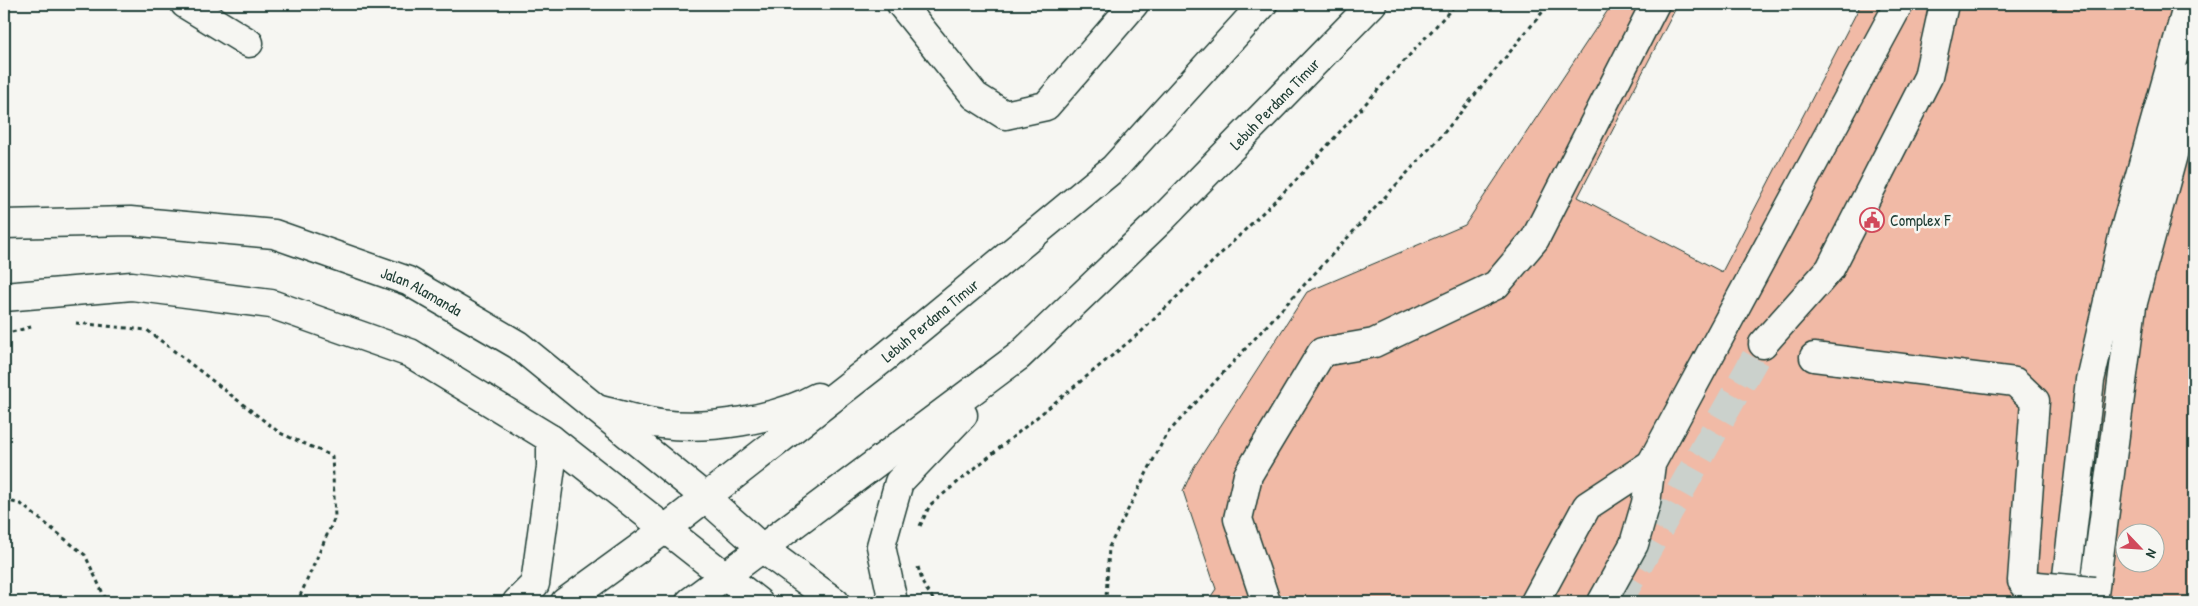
<svg xmlns="http://www.w3.org/2000/svg" width="2198" height="606" font-family="'Patrick Hand',sans-serif">
<style>
.building{fill:#f1baa6;stroke:#1f3d34;fill-rule:evenodd}
.lines{fill:none;stroke-linecap:round;stroke-linejoin:round}
.minor-tunnel{stroke:#cbd1cc;stroke-width:28;stroke-dasharray:28 14;stroke-linecap:butt}
.minor-casing{stroke:#1f3d34;stroke-width:31}
.major-casing{stroke:#1f3d34;stroke-width:31}
.path{stroke:#1f3d34;stroke-width:3;stroke-dasharray:4 4;stroke-linecap:butt}
.minor{stroke:#f6f6f2;stroke-width:28}
.major{stroke:#f6f6f2;stroke-width:28}
.minor-bridge-casing{stroke:#1f3d34;stroke-width:31;stroke-linecap:butt}
.minor-bridge{stroke:#f6f6f2;stroke-width:28}
.labels{text-anchor:middle;dominant-baseline:central;stroke-width:5;stroke-linejoin:round;paint-order:stroke}
.street-label{font-size:16px;fill:#1f3d34;stroke:#f6f6f2}
.poi-label{font-size:16px;fill:#1f3d34;stroke:#f6f6f2;text-anchor:start}
</style>
<rect width="100%" height="100%" fill="#f6f6f2"/>
<filter id="ink" filterUnits="userSpaceOnUse"><feTurbulence type="fractalNoise" baseFrequency=".02" numOctaves="2"/><feDisplacementMap in="SourceGraphic" scale="10" xChannelSelector="R" yChannelSelector="G"/><feConvolveMatrix kernelMatrix="1 2 1 2 8 2 1 2 1" color-interpolation-filters="sRGB"/></filter>
<g filter="url(#ink)">
<path class="building" d="M1612 4H2194V602H1207L1216 589 1183 491 1194 467 1307 292 1465 225ZM2126 534H2156V564H2126Z
M1678 4H1861L1722 272 1578 197Z"/>
<g class="lines">
<path class="minor-tunnel" d="M1618 602 1763 344"/>
<defs>
<g id="minor">
<path d="M185 4 249 43"/>
<path d="M901 4 975 96 1005 115 1046 106 1134 4"/>
<path id="s1" d="M4 224 130 221 274 234 408 281 518 345 705 497 763 549 835 602"/>
<path d="M4 297 132 286 271 304 410 353 551 439 758 602"/>
<path d="M1763 344 1830 269 1928 77 1944 4"/>
<path d="M1814 357 2015 382 2035 401 2022 581 2026 586H2037L2035 602"/>
<path d="M1266 602 1238 519 1248 475 1322 352 1374 343 1496 285 1535 239 1655 4"/>
<path d="M1535 602 1587 506 1651 464"/>
<path d="M1602 602 1634 544 1646 503 1651 464 1899 4"/>
<path d="M2064 602 2090 380 2124 232 2188 4"/>
<path d="M2093 602 2132 306 2194 77"/>
</g>
<g id="major">
<path d="M597 409C618 414 639 421 661 424 707 430 776 420 817 397"/>
<path d="M517 602 535 584 551 467V439"/>
<path id="s2" d="M565 602 664 530 884 358 1114 168 1263 4"/>
<path id="s3" d="M690 602 1019 356 1160 221 1372 4"/>
<path d="M893 602 881 546 899 482 963 415"/>
</g>
</defs>
<use href="#minor" class="minor-casing"/>
<use href="#major" class="major-casing"/>
<path class="path" d="M76 323 147 330 280 433 332 456 335 517 300 596 293 602
M4 334 35 326
M4 500 21 504 85 555 107 602
M920 526 930 505 1142 331 1297 179 1456 4
M918 567 923 584 935 602
M1109 602 1106 598 1109 547 1166 435 1443 134 1549 4"/>
<use href="#minor" class="minor"/>
<use href="#major" class="major"/>
<defs>
<path id="minor-bridge" d="M2037 586 2094 591"/>
</defs>
<use href="#minor-bridge" class="minor-bridge-casing"/>
<use href="#minor-bridge" class="minor-bridge"/>
</g>
</g>
<defs>
<symbol id="civic-ring" viewBox="-11 -11 22 22"><circle r="9.5" fill="#f6f6f2" stroke="#d1495b" stroke-width="1.5"/><path d="M-.6-6.5H3V-4.5H.6V-3L4-1V1h2V6H-6V1h2V-1L-.6-3ZM-1.2 2.5V6h2.4V2.5Z" fill="#d1495b"/></symbol>
</defs>
<g fill-rule="evenodd">
<use href="#civic-ring" x="1858" y="206" width="28" height="28"/>
</g>
<g class="labels">
<g class="street-label">
<text stroke="none"><textPath href="#s3" startOffset="770">Lebuh Perdana Timur</textPath></text>
<text stroke="none"><textPath href="#s1" startOffset="429">Jalan Alamanda</textPath></text>
<text stroke="none"><textPath href="#s2" startOffset="461">Lebuh Perdana Timur</textPath></text>
</g>
<g class="poi-label">
<text x="1890" y="220">Complex F</text>
</g>
</g>
<rect width="2198" height="606" fill="none" stroke="#f6f6f2" stroke-width="20"/>
<rect x="10" y="10" width="2178" height="586" fill="none" stroke="#1f3d34" stroke-width="2" filter="url(#ink)"/>
<g transform="translate(2140 548) rotate(115)"><circle r="24" fill="#f6f6f2" stroke="#a0aca6"/>
<path d="M0-4L9 19L0 12L-9 19Z" fill="#d1495b"/>
<text y="-8" font-size="14" font-weight="bold" text-anchor="middle" fill="#1f3d34">N</text>
</g>
</svg>
